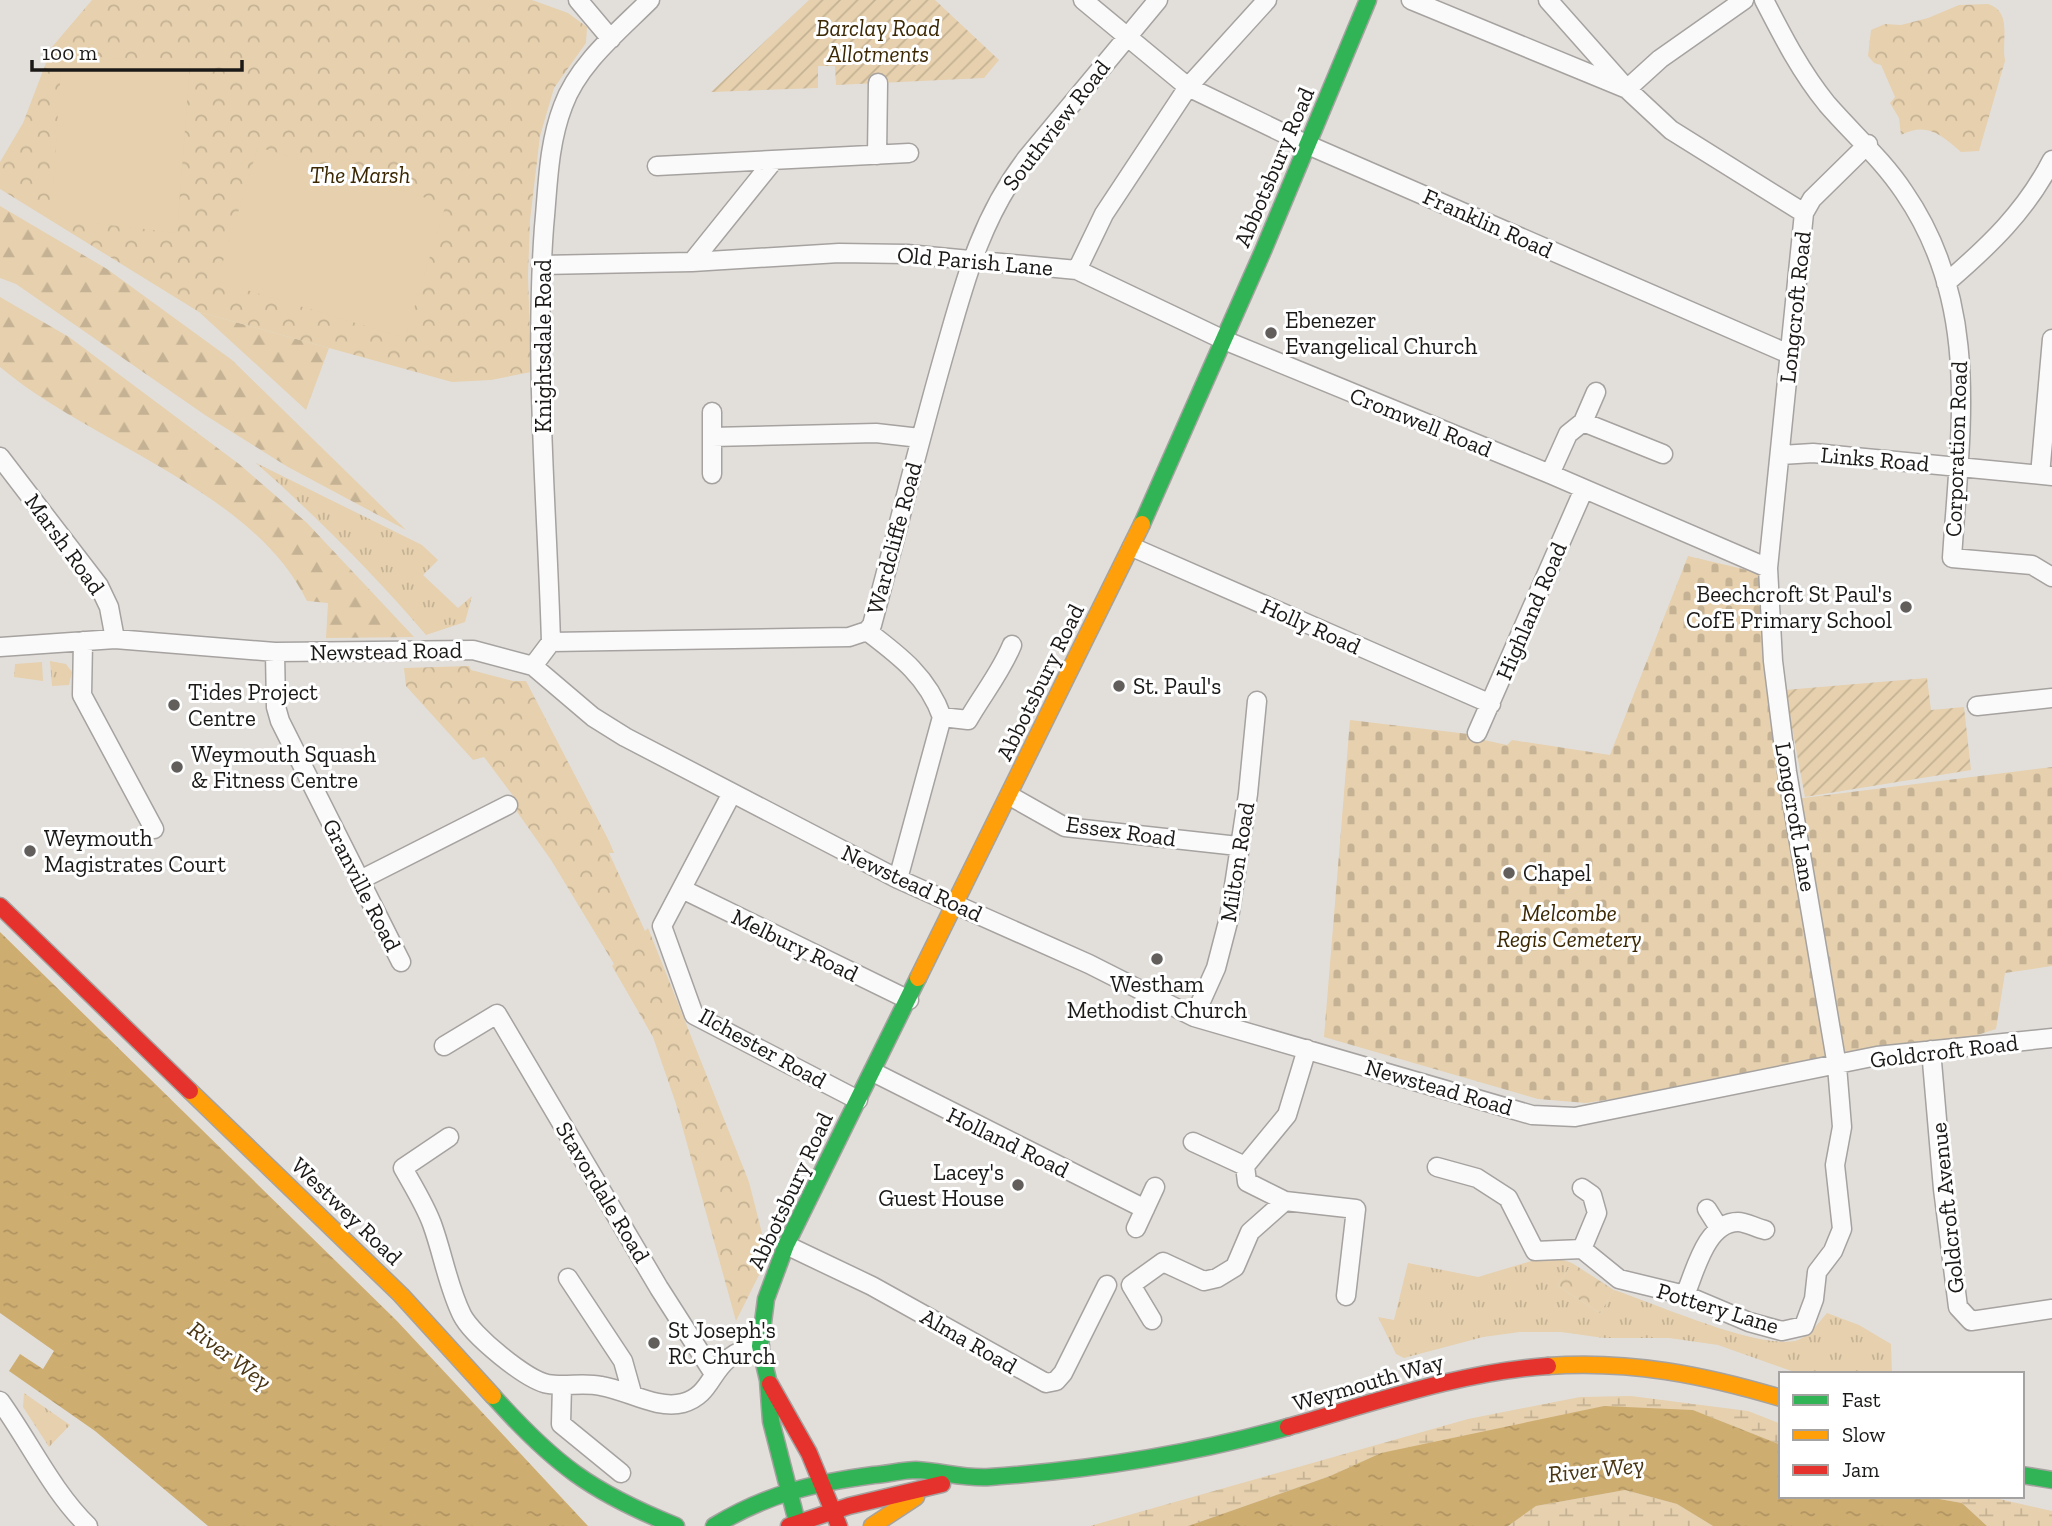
<svg xmlns="http://www.w3.org/2000/svg" width="2052" height="1526" font-family="'Zilla Slab',serif">
<style>
.grass{fill:url(#grass-tufts)}
.forest{fill:url(#forest-firs)}
.wetland{fill:url(#wetland-marsh)}
.cemetery{fill:url(#cemetery-stones)}
.park{fill:url(#park-crowns)}
.garden{fill:url(#garden-furrows)}
.pitch{fill:#e6d0ad}
.water{fill:url(#water-ripples)}
.lines{fill:none;stroke-linecap:round;stroke-linejoin:round}
.street-casing{stroke:#a5a2a0;stroke-width:21}
.fast-casing{stroke:#a5a2a0;stroke-width:19}
.slow-casing{stroke:#a5a2a0;stroke-width:19}
.jam-casing{stroke:#a5a2a0;stroke-width:19}
.street{stroke:#fbfafa;stroke-width:18}
.fast{stroke:#30b455;stroke-width:16}
.slow{stroke:#ff9f0a;stroke-width:16}
.jam{stroke:#e5322d;stroke-width:16}
.poi-dot{fill:#615e5c;stroke:#fff;stroke-width:2.5}
.labels{text-anchor:middle;dominant-baseline:central;stroke-width:6;stroke-linejoin:round;paint-order:stroke}
.park-label{font-size:23px;font-style:italic;fill:#3b2803;stroke:#fff}
.street-label{font-size:23px;fill:#1b1917;stroke:#fff}
.poi-label{font-size:23px;fill:#1b1917;stroke:#fff;text-anchor:start}
.water-label{font-size:24px;font-style:italic;fill:#493512;stroke:#fff}
</style>
<defs>
<pattern id="grass-tufts" width="24" height="20" patternUnits="userSpaceOnUse" patternTransform="scale(1.75)"><rect width="24" height="20" fill="#e6d0ad"/><path d="M3 7l-1-3M5 7V3M7 7l1-3M15 17l-1-3M17 17v-4M19 17l1-3" fill="none" stroke="#c5b294"/></pattern>
<pattern id="forest-firs" width="22" height="20" patternUnits="userSpaceOnUse" patternTransform="scale(1.75)"><rect width="22" height="20" fill="#e6d0ad"/><path d="M5 1l3.5 6h-7zM16 11l3.5 6h-7z" fill="#c5b294"/></pattern>
<pattern id="wetland-marsh" width="20" height="14" patternUnits="userSpaceOnUse" patternTransform="scale(1.75)"><rect width="20" height="14" fill="#e6d0ad"/><path d="M1 5h8M5 5V1M11 12h8M15 12V8" fill="none" stroke="#c5b294"/></pattern>
<pattern id="cemetery-stones" width="16" height="16" patternUnits="userSpaceOnUse" patternTransform="scale(1.75)"><rect width="16" height="16" fill="#e6d0ad"/><path d="M2 7V4a2 2 0 0 1 4 0v3zM10 15v-3a2 2 0 0 1 4 0v3z" fill="#c5b294"/></pattern>
<pattern id="park-crowns" width="20" height="18" patternUnits="userSpaceOnUse" patternTransform="scale(1.75)"><rect width="20" height="18" fill="#e6d0ad"/><path d="M2 6a3 3 0 1 1 6 0M12 15a3 3 0 1 1 6 0" fill="none" stroke="#c5b294"/></pattern>
<pattern id="garden-furrows" width="10" height="10" patternUnits="userSpaceOnUse" patternTransform="scale(1.75)"><rect width="10" height="10" fill="#e6d0ad"/><path d="M-1 1l2-2M0 10L10 0M9 11l2-2" fill="none" stroke="#c5b294"/></pattern>
<pattern id="water-ripples" width="26" height="14" patternUnits="userSpaceOnUse" patternTransform="scale(1.75)"><rect width="26" height="14" fill="#cead71"/><path d="M2 4q2-2 4 0t4 0M15 11q2-2 4 0t4 0" fill="none" stroke="#b09461"/></pattern>
</defs>
<rect width="100%" height="100%" fill="#e2dfdb"/>
<path class="grass" d="M256 463 422 545 438 560 423 575 458 608 472 596 465 622 426 635C373 573 317 517 256 463Z
M50 661 66 664 72 672 69 685 52 686Z
M42 662 43 681 14 677 15 664Z
M1541 1258H1557L1572 1263 1558 1286 1600 1313 1614 1290C1657 1304 1753 1348 1795 1341 1808 1338 1818 1323 1827 1313L1859 1325 1891 1344 1892 1374H1800L1718 1345 1669 1338H1604L1561 1332H1520L1483 1337 1404 1358 1396 1354 1378 1317 1394 1320 1408 1263 1478 1277Z
M24 1393 70 1425 49 1447 23 1407Z"/>
<path class="forest" d="M0 206 107 269 232 360 406 530 288 467 205 415 16 284 0 278Z
M0 297 69 337 239 464 307 523 414 637 326 638 328 603 307 601C252 489 91 444 0 367Z
M199 312 329 348 306 410Z"/>
<path class="wetland" d="M1631 1396 1748 1411 1781 1424V1445L1693 1410 1381 1453 1330 1476 1188 1526H1090L1468 1419 1580 1397Z
M1625 1490 1677 1504 1713 1526H1508L1536 1506Z
M1922 1496H1986L2052 1511V1526H1987L1962 1503Z"/>
<path class="cemetery" d="M1688 556 1764 574 1787 800 2052 767V966L2005 973 1996 1029 1931 1050 1586 1103 1538 1099 1324 1037 1350 720 1485 736 1484 740 1507 745 1512 740 1610 755Z"/>
<path class="park" d="M92 0H532L568 13 587 27 586 43 554 88 540 136 530 220 528 275 531 372 491 380 452 382 199 312 0 189V162L23 123 52 47Z
M1988 4C2013 12 2001 40 2005 61L1979 151 1961 152C1940 134 1927 122 1901 135L1899 118 1890 103 1895 97 1881 65 1874 63 1868 56 1871 30 1885 24 1901 25 1928 18 1959 5Z
M469 666 471 670 513 681H526L609 841 614 853H609L645 931 648 928 749 1182 768 1257 736 1321 676 1104 653 1037 612 966 614 964 551 860 508 799 514 797 484 757 473 760 406 686 404 668Z
M1572 1263 1614 1290 1600 1313 1558 1286Z"/>
<path class="garden" d="M809 0H935L999 60 984 78 836 85 835 66H818V88L711 92Z
M1927 678 1931 710 1964 707 1971 770 1805 797 1785 690Z"/>
<path class="pitch" d="M62 54 190 64 177 233 51 218Z
M258 147 446 204 405 338 217 281Z"/>
<path class="water" d="M0 932 397 1321 588 1526H208L95 1431 9 1371 20 1354 43 1369 54 1351 0 1313Z
M1604 1406 1693 1410 1781 1445V1496H1922L1962 1503 1987 1526H1713L1677 1504 1625 1490 1536 1506 1508 1526H1188L1330 1476 1381 1453Z"/>
<g class="lines">
<defs>
<path id="street" d="M578 0 611 39
M1083 0 1188 87 1308 145 1789 354
M1411 0 1627 89 1660 59 1744 0
M1548 0 1627 89 1671 130 1804 213 1768 568 1773 661 1787 772 1837 1066 1842 1127 1835 1165 1842 1229 1833 1251 1817 1272 1814 1299 1804 1326 1782 1331 1749 1322 1685 1295 1619 1279 1582 1249
M1764 0C1783 37 1801 72 1827 104 1853 134 1882 159 1904 192 1982 305 1960 431 1952 558L2032 565 2052 577
M877 155 878 83
M657 166 909 153
M1804 213 1812 199 1868 144
M692 262 774 160
M541 265 692 262 839 253 907 254 1077 270 1224 340 1550 474 1768 568
M1077 270 1104 214 1188 87 1267 0
M1946 283C1989 246 2026 211 2052 160
M1583 422 1596 392
M712 437V412
M1781 455 1813 453 2052 476
M0 457 99 586 109 607 115 639
M712 474V437L876 433 920 438
M1550 474 1568 434 1583 422 1663 454
M2040 475 2052 339
M1132 547 1491 704
M867 631C900 656 928 677 942 717L898 879
M83 641 82 695 154 829
M551 642 849 637 867 631 872 625C896 536 918 446 943 358 964 285 979 221 1026 159L1158 0
M0 647 115 639 275 652 473 650 533 666 593 717 625 737 898 879 1089 964 1194 1017 1532 1115 1575 1117 1877 1056 2052 1038
M275 652 276 707 280 721 401 962
M533 666 551 642C547 504 534 365 544 227 548 186 548 145 563 106 578 64 619 31 650 0
M1977 706 2052 698
M942 717 968 720C983 694 1001 672 1012 645
M1477 733 1584 489
M732 793 662 926 694 1015 858 1100
M1010 796 1065 827 1238 846
M360 880 508 805
M682 889 909 1000
M1194 1017 1216 968 1229 918 1248 794 1257 701
M444 1046 497 1014 659 1288 714 1374
M1307 1049 1287 1115 1245 1166 1247 1182 1285 1201 1356 1209 1346 1296
M1931 1050 1943 1189 1958 1307 1971 1321 2052 1309
M873 1072 1145 1209
M449 1137 403 1168C413 1186 425 1205 432 1224 443 1254 448 1287 462 1315 472 1335 526 1380 548 1384 565 1387 584 1382 601 1386 627 1390 657 1410 683 1403 719 1393 707 1354 760 1346
M1193 1142 1245 1166
M1437 1167 1477 1178 1508 1198 1535 1251 1582 1249
M1582 1188 1592 1195 1597 1213 1582 1249
M1707 1209 1719 1228
M1136 1228 1155 1187
M786 1245 872 1286 1046 1383 1056 1381 1063 1373 1107 1285
M568 1278 623 1361 632 1393
M1685 1295C1695 1272 1706 1222 1738 1222 1746 1222 1756 1228 1765 1230
M1152 1320 1131 1285 1163 1262 1204 1281 1217 1278 1235 1267 1250 1232 1285 1201
M562 1385 561 1424 621 1473
M0 1401C29 1441 52 1491 88 1526"/>
<path id="fast" d="M1142 524 1263 251 1368 0
M493 1396C554 1464 591 1492 676 1526
M2022 1475 2052 1480
M714 1526C767 1494 813 1483 874 1475 888 1474 903 1470 916 1470 941 1471 964 1479 990 1477 1090 1470 1192 1454 1288 1427
M798 1526 771 1421 768 1380 760 1346 766 1299 786 1245 918 978"/>
<path id="slow" d="M918 978 1142 524
M190 1091 401 1295 493 1396
M1548 1366C1629 1360 1704 1375 1781 1398
M872 1526 916 1497"/>
<path id="jam" d="M0 906 190 1091
M770 1384 809 1453 839 1526
M1288 1427C1373 1403 1460 1372 1548 1366
M789 1526 849 1506 942 1484"/>
</defs>
<use href="#street" class="street-casing"/>
<use href="#fast" class="fast-casing"/>
<use href="#slow" class="slow-casing"/>
<use href="#jam" class="jam-casing"/>
<use href="#street" class="street"/>
<use href="#fast" class="fast"/>
<use href="#slow" class="slow"/>
<use href="#jam" class="jam"/>
</g>
<g class="poi-dot">
<circle cx="1271" cy="333" r="7"/>
<circle cx="1906" cy="607" r="7"/>
<circle cx="1119" cy="686" r="7"/>
<circle cx="174" cy="705" r="7"/>
<circle cx="177" cy="767" r="7"/>
<circle cx="30" cy="851" r="7"/>
<circle cx="1509" cy="873" r="7"/>
<circle cx="1157" cy="959" r="7"/>
<circle cx="1018" cy="1185" r="7"/>
<circle cx="654" cy="1343" r="7"/>
</g>
<g class="labels">
<g class="park-label">
<text x="878" y="28">Barclay Road<tspan x="878" dy="26">Allotments</tspan></text>
<text x="360" y="175">The Marsh</text>
<text x="1569" y="913">Melcombe<tspan x="1569" dy="26">Regis Cemetery</tspan></text>
</g>
<g class="street-label">
<text transform="translate(1056 125) rotate(-52)">Southview Road</text>
<text transform="translate(1274 167) rotate(-67)">Abbotsbury Road</text>
<text transform="translate(1488 223) rotate(24)">Franklin Road</text>
<text transform="translate(975 261) rotate(5)">Old Parish Lane</text>
<text transform="translate(1795 307) rotate(-84)">Longcroft Road</text>
<text transform="translate(543 346) rotate(-90)">Knightsdale Road</text>
<text transform="translate(1421 422) rotate(22)">Cromwell Road</text>
<text transform="translate(1956 449) rotate(-88)">Corporation Road</text>
<text transform="translate(1875 459) rotate(5)">Links Road</text>
<text transform="translate(894 538) rotate(-75)">Wardcliffe Road</text>
<text transform="translate(65 544) rotate(54)">Marsh Road</text>
<text transform="translate(1531 611) rotate(-67)">Highland Road</text>
<text transform="translate(1311 626) rotate(24)">Holly Road</text>
<text transform="translate(386 651) rotate(-1)">Newstead Road</text>
<text transform="translate(1040 682) rotate(-64)">Abbotsbury Road</text>
<text transform="translate(1796 817) rotate(80)">Longcroft Lane</text>
<text transform="translate(1121 831) rotate(8)">Essex Road</text>
<text transform="translate(1237 862) rotate(-81)">Milton Road</text>
<text transform="translate(912 883) rotate(25)">Newstead Road</text>
<text transform="translate(362 885) rotate(63)">Granville Road</text>
<text transform="translate(795 945) rotate(26)">Melbury Road</text>
<text transform="translate(763 1048) rotate(29)">Ilchester Road</text>
<text transform="translate(1944 1051) rotate(-7)">Goldcroft Road</text>
<text transform="translate(1439 1087) rotate(16)">Newstead Road</text>
<text transform="translate(1008 1142) rotate(26)">Holland Road</text>
<text transform="translate(790 1191) rotate(-65)">Abbotsbury Road</text>
<text transform="translate(603 1192) rotate(59)">Stavordale Road</text>
<text transform="translate(1947 1208) rotate(-96)">Goldcroft Avenue</text>
<text transform="translate(347 1211) rotate(44)">Westwey Road</text>
<text transform="translate(1718 1308) rotate(17)">Pottery Lane</text>
<text transform="translate(969 1341) rotate(30)">Alma Road</text>
<text transform="translate(1368 1382) rotate(-16)">Weymouth Way</text>
</g>
<g class="poi-label">
<text x="1285" y="320">Ebenezer<tspan x="1285" dy="26">Evangelical Church</tspan></text>
<text x="1892" y="594" text-anchor="end">Beechcroft St Paul's<tspan x="1892" dy="26">CofE Primary School</tspan></text>
<text x="1133" y="686">St. Paul's</text>
<text x="188" y="692">Tides Project<tspan x="188" dy="26">Centre</tspan></text>
<text x="191" y="754">Weymouth Squash<tspan x="191" dy="26">&amp; Fitness Centre</tspan></text>
<text x="44" y="838">Weymouth<tspan x="44" dy="26">Magistrates Court</tspan></text>
<text x="1523" y="873">Chapel</text>
<text x="1157" y="984" text-anchor="middle">Westham<tspan x="1157" dy="26">Methodist Church</tspan></text>
<text x="1004" y="1172" text-anchor="end">Lacey's<tspan x="1004" dy="26">Guest House</tspan></text>
<text x="668" y="1330">St Joseph's<tspan x="668" dy="26">RC Church</tspan></text>
</g>
<g class="water-label">
<text transform="translate(230 1355) rotate(37)">River Wey</text>
<text transform="translate(1596 1469) rotate(-6)">River Wey</text>
</g>
</g>
<rect x="1779" y="1372" width="245" height="126" fill="#ffffff" stroke="#a4a3a2" stroke-width="2"/>
<rect x="1793" y="1395" width="35" height="10" fill="#30b455" stroke="#a4a3a2" stroke-width="2"/>
<text x="1842" y="1407" font-size="21" fill="#1b1917">Fast</text>
<rect x="1793" y="1430" width="35" height="10" fill="#ff9f0a" stroke="#a4a3a2" stroke-width="2"/>
<text x="1842" y="1442" font-size="21" fill="#1b1917">Slow</text>
<rect x="1793" y="1465" width="35" height="10" fill="#e5322d" stroke="#a4a3a2" stroke-width="2"/>
<text x="1842" y="1477" font-size="21" fill="#1b1917">Jam</text>
<path d="M32 60v10h210v-10" fill="none" stroke="#1b1917" stroke-width="3.5"/>
<text x="42" y="60" font-size="21" fill="#1b1917" stroke="#ffffff" stroke-width="5" paint-order="stroke">100 m</text>
</svg>
